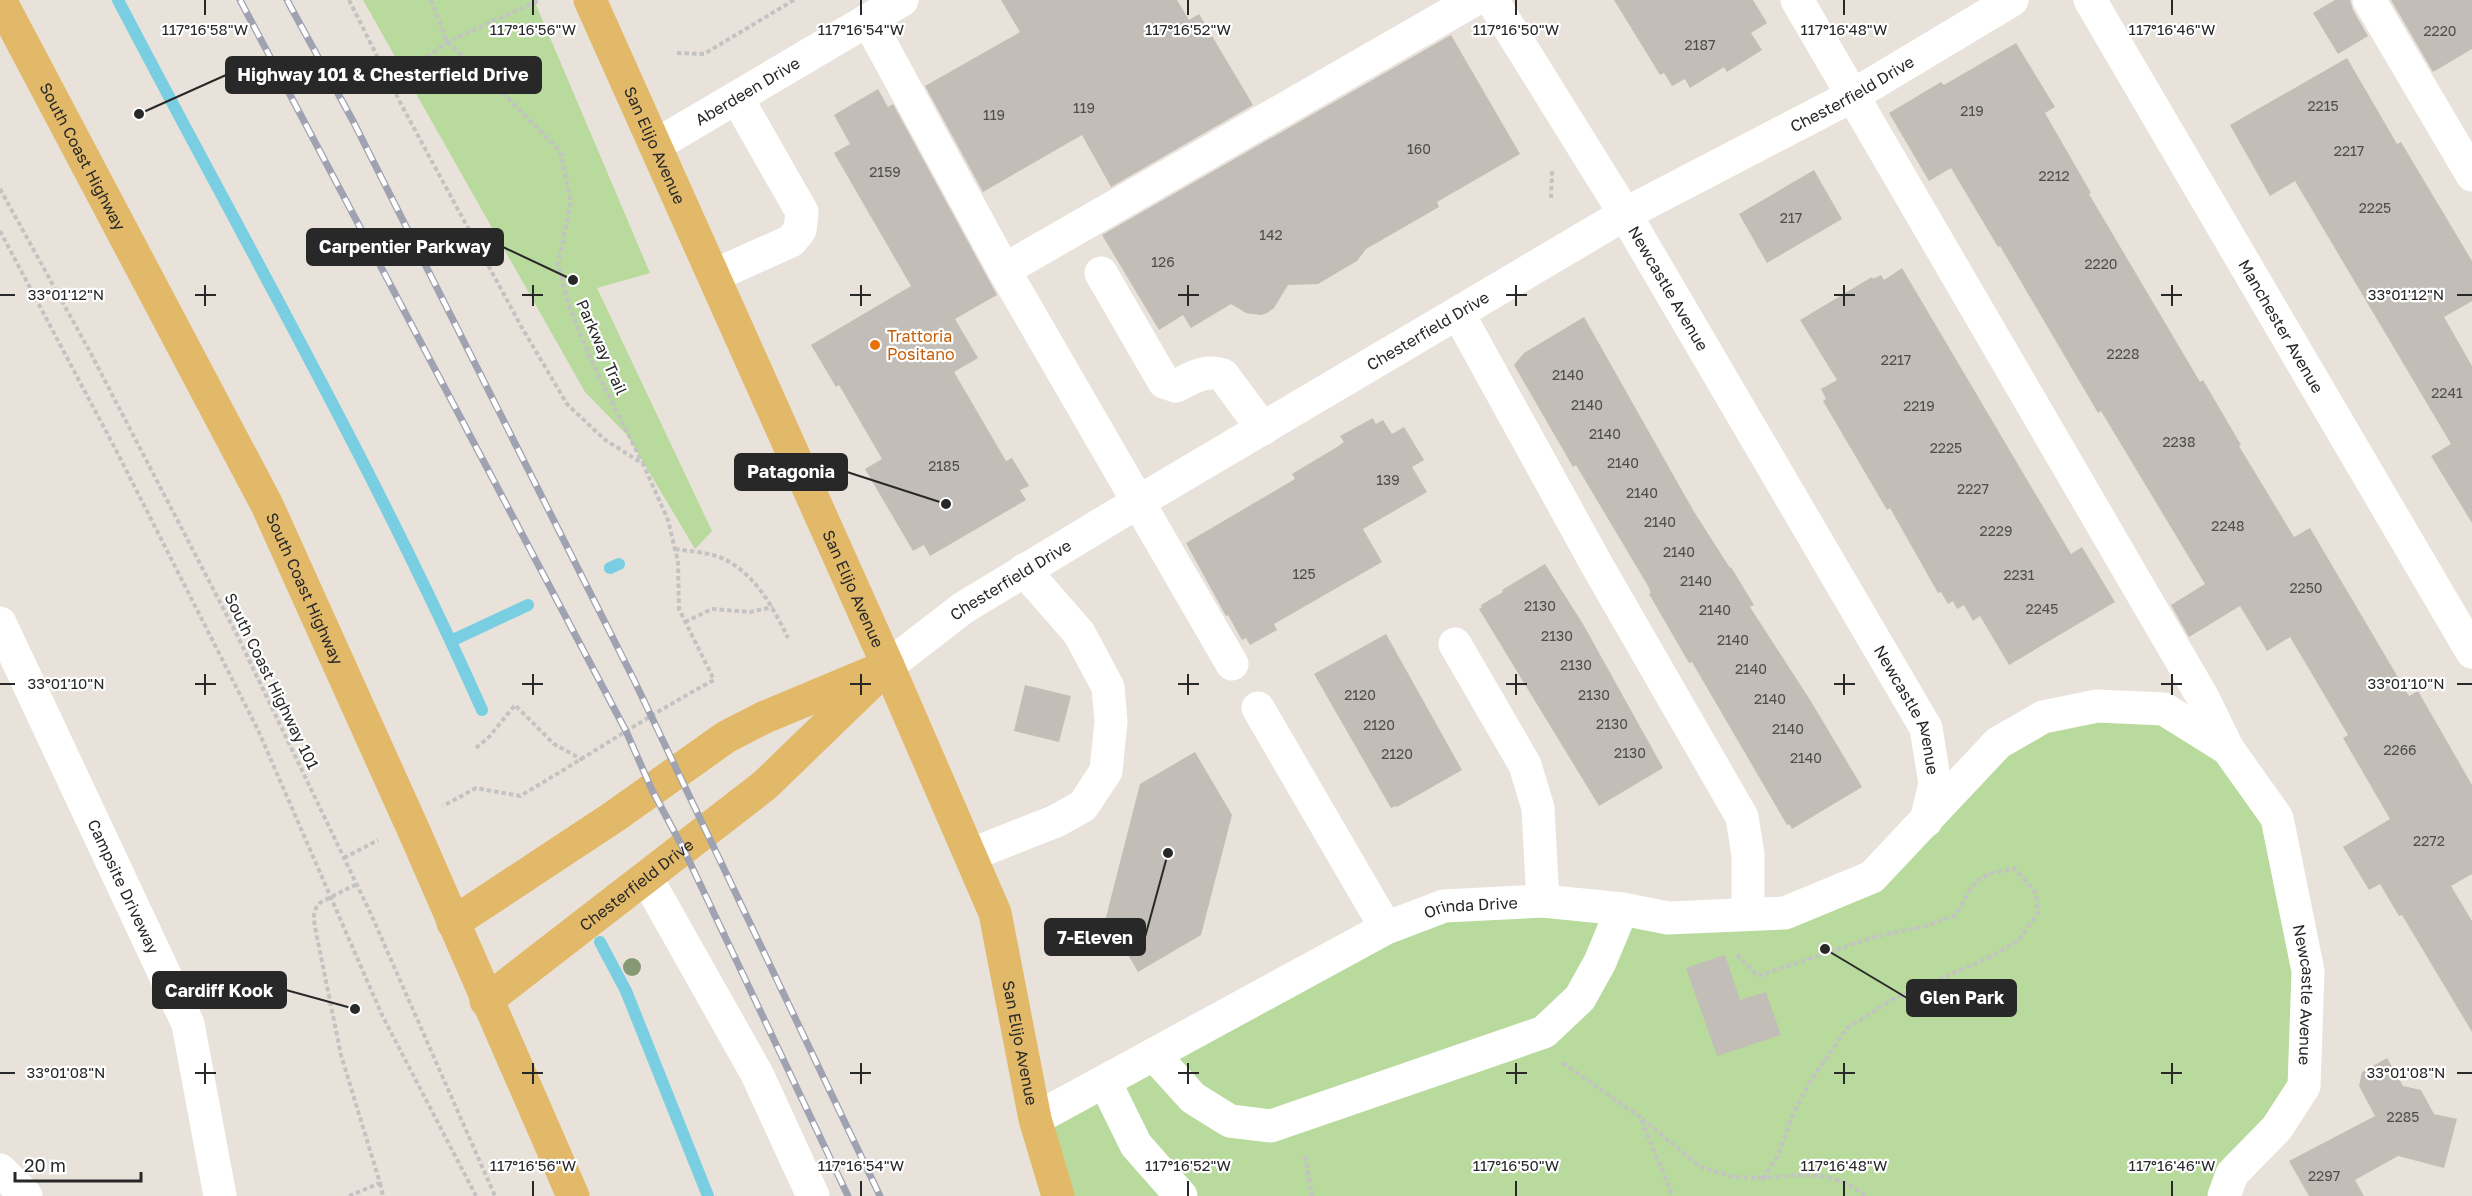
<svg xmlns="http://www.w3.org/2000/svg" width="2472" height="1196" font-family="'Golos Text',sans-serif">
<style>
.green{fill:#b8da9d}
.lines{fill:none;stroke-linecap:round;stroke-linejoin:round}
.stream{stroke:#79cfe1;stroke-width:12}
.building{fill:#c2bdb7}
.path{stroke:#c3c3c3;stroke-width:4;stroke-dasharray:4.5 3;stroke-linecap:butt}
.minor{stroke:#fff;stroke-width:33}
.major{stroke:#e1b969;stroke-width:33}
.rail-casing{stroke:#9fa3b1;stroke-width:7}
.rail{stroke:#fff;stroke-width:4.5;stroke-dasharray:14;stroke-linecap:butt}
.tree{fill:#859975}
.ticks{fill:none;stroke:#282828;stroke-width:2}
.food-dot{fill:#e8710a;stroke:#fff;stroke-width:2}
.labels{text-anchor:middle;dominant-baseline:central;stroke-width:4.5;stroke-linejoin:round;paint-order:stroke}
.number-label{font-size:14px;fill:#4e4d4c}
.street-label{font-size:16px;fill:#282828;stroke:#fff}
.food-label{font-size:16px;fill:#c56008;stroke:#fff;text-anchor:start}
.ticks-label{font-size:15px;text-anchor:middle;fill:#282828;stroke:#fff;stroke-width:4.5;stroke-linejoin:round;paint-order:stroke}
.leader{fill:none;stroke:#282828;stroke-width:2}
.callout-dot{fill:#282828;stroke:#fff;stroke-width:2}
.callout{fill:#282828;stroke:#282828;stroke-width:2}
.callout-label{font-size:18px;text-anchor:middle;font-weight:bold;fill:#fff}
</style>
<rect width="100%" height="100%" fill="#e9e2db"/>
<path class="green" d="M363 0H534L650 273 597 288 712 531 695 549 627 435 585 392Z
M2133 705 2249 766 2311 1037 2228 1196H1045L1028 1139 1434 908 1619 915 1834 895 1989 748Z"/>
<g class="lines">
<path class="stream" d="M118 0C241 236 374 467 482 710
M610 568 619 564
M451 641 528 605
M600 942 626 991 708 1196"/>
</g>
<path class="building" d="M1001 0H1177L1189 20 1199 14 1253 105 1111 187 1082 135 983 192 925 86 1020 32Z
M1614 0H1753L1767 23 1751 33 1762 50 1727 72 1724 67 1690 88 1685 79 1672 86 1664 73 1660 75Z
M2335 0H2350L2353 10 2368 36 2338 54 2313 13Z
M2391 0H2472V49L2433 72Z
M1451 35 1520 154 1437 202 1439 207 1366 249 1357 261 1318 284 1288 285 1274 308 1267 313 1261 315 1246 313 1231 304 1191 328 1183 315 1159 330 1102 235Z
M2016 43 2055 107 2045 113 2091 193 2089 194 2200 382 2203 380 2241 445 2239 446 2294 537 2310 528 2409 696 2418 691 2472 785V874L2451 886 2472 921V1032L2402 915 2399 916 2380 884 2369 890 2343 847 2390 819 2343 738 2348 735 2290 637 2267 651 2240 606 2189 637 2171 605 2205 584 2101 411 2098 413 2000 246 1998 247 1951 168 1929 181 1889 113 1941 82 1944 85Z
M2347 58 2397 144 2401 142 2472 261V301L2444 317 2472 366V523L2431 456 2451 444 2295 181 2270 196 2230 125Z
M878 89 888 107 893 104 997 295 955 319 978 358 954 372 1006 461 1012 458 1029 486 1020 490 1026 500 930 556 924 545 913 551 865 469 882 459 839 385 836 387 811 345 911 286 834 153 850 144 834 115Z
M1814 170 1842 219 1767 263 1739 214Z
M1902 268 2071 554 2082 547 2115 602 2009 665 1980 616 1973 621 1964 605 1957 609 1953 601 1948 604 1941 592 1938 593 1890 508 1887 510 1823 401 1826 399 1821 389 1837 380 1800 320 1872 277 1873 279 1881 275 1884 280Z
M1584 317 1693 510 1730 568 1731 567 1754 605 1750 607 1812 703 1862 787 1792 829 1789 824 1787 825 1692 662 1689 663 1649 594 1651 593 1648 586 1576 465 1573 467 1514 365 1524 353Z
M1373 418 1376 424 1383 420 1392 434 1404 427 1424 460 1412 467 1427 492 1363 529 1382 562 1274 624 1277 630 1250 645 1246 638 1242 640 1228 615 1226 616 1186 543 1295 479 1292 474 1337 447 1344 442 1340 436Z
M1545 564 1583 624 1663 768 1599 806 1479 609 1482 607 1481 605 1503 592 1502 590Z
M1386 634 1462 770 1397 807 1396 806 1391 808 1314 674Z
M1025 685 1071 696 1059 742 1014 731Z
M1195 752 1232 815 1201 935 1138 972 1106 917 1140 784Z
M1725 955 1740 1000 1766 992 1781 1035 1717 1056 1686 968Z
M2387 1058 2403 1086 2421 1090 2434 1114 2457 1119 2444 1168 2398 1156 2355 1180 2364 1196H2309L2289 1161 2375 1116 2359 1086 2362 1072Z"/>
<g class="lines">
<path class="path" d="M349 0 402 106 521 326 567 404 604 439 643 464 668 520 678 562 679 609 714 680C647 716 585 758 520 796L476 788 443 806
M431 0 447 42 491 81 560 151 571 202 558 264 569 306 591 360 642 462
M677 53 704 54 794 0
M388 79 416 66 447 42 540 0
M0 189 89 350 237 635 370 912 495 1196
M1551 198 1552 171
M0 231 118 454 258 730 382 1015 476 1196
M675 549C688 551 701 552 713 555 751 566 772 605 788 638
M685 622 712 609 750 612 773 607
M476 748 489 737 515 705 554 744 583 760
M344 858 378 840
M1737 955 1758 976 1877 936 1922 927 1956 915C1975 881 1974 874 2015 869L2036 893 2038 913 2018 941 1986 959 1893 999 1847 1028 1810 1082 1793 1114 1777 1157 1764 1178C1804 1175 1832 1169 1866 1196
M1563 1063 1640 1117 1673 1196
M1642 1119 1701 1167 1733 1177 1764 1178
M1305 1156 1312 1196
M380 1183 383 1196
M349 1196 380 1183 341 1055 316 932C314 921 311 910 321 902L357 884"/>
<g class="minor">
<path id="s1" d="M1492 0 1625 214 1926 728 1935 784 1926 821"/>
<path d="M1797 0 2202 696 2228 749"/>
<path id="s2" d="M2090 0 2472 652"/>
<path d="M2369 0 2472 175"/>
<path d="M868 20 1004 270 1232 664"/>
<path id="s3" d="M656 145 902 0"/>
<path d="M1004 270 1474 0"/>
<path d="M1101 273 1164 382 1176 386C1192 378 1204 369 1223 375L1263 429"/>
<path d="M715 275 791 241 800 230 802 212 737 98"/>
<path d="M1458 313 1598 567 1742 817 1748 855V914"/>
<path id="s4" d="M0 623 188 1024 220 1196"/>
<path d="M1455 644 1525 765 1538 808 1543 901"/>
<path id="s5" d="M888 666 963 608 1138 502 1625 214 1852 96 2012 0"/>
<path d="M1258 708 1386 928"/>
<path d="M970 855 1056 821 1083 806 1106 771 1111 722 1108 687 1079 633 1024 570"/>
<path d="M646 877 757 1074 813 1196"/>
<path d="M1154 1055 1193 1098 1230 1121 1271 1126 1544 1032 1580 998 1600 962 1622 909"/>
<path d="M1105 1082 1136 1145 1181 1196"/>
<path id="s6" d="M1035 1119 1386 928 1444 906 1543 901 1622 909 1668 918 1785 913 1872 877 1998 743 2043 717 2097 706 2164 709 2228 749 2277 818 2308 971 2304 1086 2277 1128 2232 1174 2224 1196"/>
<path d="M0 1170 26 1196"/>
</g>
<g class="major">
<path id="s7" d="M0 0 267 505 414 831 573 1196"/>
<path id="s8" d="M590 0 888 666 995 913 1035 1119 1058 1196"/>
<path d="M453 923 615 816 726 737 765 717 873 672"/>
<path id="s9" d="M486 1001 765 785 888 666"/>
</g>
<defs>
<path id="rail" d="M240 0 626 731 652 790 683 848 848 1196
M287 0 353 121 634 680 880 1196"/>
</defs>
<use href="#rail" class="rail-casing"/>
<use href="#rail" class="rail"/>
</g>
<circle class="tree" cx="632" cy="967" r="9"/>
<path class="ticks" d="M205 0V15M533 0V15M861 0V15M1188 0V15M1516 0V15M1844 0V15M2172 0V15M205 285V306M533 285V306M861 285V306M1188 285V306M1516 285V306M1844 285V306M2172 285V306M0 295H15M195 295H216M522 295H543M850 295H871M1178 295H1199M1506 295H1527M1834 295H1855M2161 295H2182M2457 295H2472M205 674V695M533 674V695M861 674V695M1188 674V695M1516 674V695M1844 674V695M2172 674V695M0 684H15M195 684H216M522 684H543M850 684H871M1178 684H1199M1506 684H1527M1834 684H1855M2161 684H2182M2457 684H2472M205 1063V1084M533 1063V1084M861 1063V1084M1188 1063V1084M1516 1063V1084M1844 1063V1084M2172 1063V1084M0 1073H15M195 1073H216M522 1073H543M850 1073H871M1178 1073H1199M1506 1073H1527M1834 1073H1855M2161 1073H2182M2457 1073H2472M533 1181V1196M861 1181V1196M1188 1181V1196M1516 1181V1196M1844 1181V1196M2172 1181V1196"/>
<circle class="food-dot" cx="875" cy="345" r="6"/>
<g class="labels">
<g class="number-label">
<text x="2440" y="30">2220</text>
<text x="1700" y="44">2187</text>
<text x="2323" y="105">2215</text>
<text x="1084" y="107">119</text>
<text x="1972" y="110">219</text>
<text x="994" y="114">119</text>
<text x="1419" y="148">160</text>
<text x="2349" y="150">2217</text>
<text x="885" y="171">2159</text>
<text x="2054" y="175">2212</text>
<text x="2375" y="207">2225</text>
<text x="1791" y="217">217</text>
<text x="1271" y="234">142</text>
<text x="1163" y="261">126</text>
<text x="2101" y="263">2220</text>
<text x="2123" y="353">2228</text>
<text x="1896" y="359">2217</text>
<text x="1568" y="374">2140</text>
<text x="2447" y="392">2241</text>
<text x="1587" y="404">2140</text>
<text x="1919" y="405">2219</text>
<text x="1605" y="433">2140</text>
<text x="2179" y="441">2238</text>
<text x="1946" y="447">2225</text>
<text x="1623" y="462">2140</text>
<text x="944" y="465">2185</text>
<text x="1388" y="479">139</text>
<text x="1973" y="488">2227</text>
<text x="1642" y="492">2140</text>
<text x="1660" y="521">2140</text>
<text x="2228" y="525">2248</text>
<text x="1996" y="530">2229</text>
<text x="1679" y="551">2140</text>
<text x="1304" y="573">125</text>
<text x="2019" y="574">2231</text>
<text x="1696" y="580">2140</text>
<text x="2306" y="587">2250</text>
<text x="1540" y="605">2130</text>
<text x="2042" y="608">2245</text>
<text x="1715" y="609">2140</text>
<text x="1557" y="635">2130</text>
<text x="1733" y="639">2140</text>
<text x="1576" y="664">2130</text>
<text x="1751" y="668">2140</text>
<text x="1360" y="694">2120</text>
<text x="1594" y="694">2130</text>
<text x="1770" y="698">2140</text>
<text x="1612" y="723">2130</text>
<text x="1379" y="724">2120</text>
<text x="1788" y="728">2140</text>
<text x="2400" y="749">2266</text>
<text x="1630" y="752">2130</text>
<text x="1397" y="753">2120</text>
<text x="1806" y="757">2140</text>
<text x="2429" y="840">2272</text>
<text x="2403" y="1116">2285</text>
<text x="2324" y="1175">2297</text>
</g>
<g class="street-label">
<text stroke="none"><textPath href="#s3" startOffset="106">Aberdeen Drive</textPath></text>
<text stroke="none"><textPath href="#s5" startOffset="1122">Chesterfield Drive</textPath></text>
<text stroke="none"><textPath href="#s8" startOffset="159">San Elijo Avenue</textPath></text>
<text stroke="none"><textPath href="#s7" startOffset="177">South Coast Highway</textPath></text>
<text stroke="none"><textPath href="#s1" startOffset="338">Newcastle Avenue</textPath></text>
<text stroke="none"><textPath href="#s2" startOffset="378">Manchester Avenue</textPath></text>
<text stroke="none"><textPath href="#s5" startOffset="636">Chesterfield Drive</textPath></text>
<text transform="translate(602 347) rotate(66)">Parkway Trail</text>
<text stroke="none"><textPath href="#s5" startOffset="150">Chesterfield Drive</textPath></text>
<text stroke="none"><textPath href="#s8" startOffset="645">San Elijo Avenue</textPath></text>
<text stroke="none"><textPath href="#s7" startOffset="663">South Coast Highway</textPath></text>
<text transform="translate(272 681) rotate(64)">South Coast Highway 101</text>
<text stroke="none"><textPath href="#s1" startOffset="824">Newcastle Avenue</textPath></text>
<text stroke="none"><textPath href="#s9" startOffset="190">Chesterfield Drive</textPath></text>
<text stroke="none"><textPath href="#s4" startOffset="291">Campsite Driveway</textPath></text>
<text stroke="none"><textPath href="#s6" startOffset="488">Orinda Drive</textPath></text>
<text stroke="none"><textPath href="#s6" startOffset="1596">Newcastle Avenue</textPath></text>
<text stroke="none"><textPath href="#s8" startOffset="1131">San Elijo Avenue</textPath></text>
</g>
<g class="food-label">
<text x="887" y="336">Trattoria<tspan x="887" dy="18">Positano</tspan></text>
</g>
</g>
<g class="ticks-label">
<text x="205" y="35">117°16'58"W</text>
<text x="533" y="35">117°16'56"W</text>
<text x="861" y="35">117°16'54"W</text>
<text x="1188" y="35">117°16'52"W</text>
<text x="1516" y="35">117°16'50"W</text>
<text x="1844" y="35">117°16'48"W</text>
<text x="2172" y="35">117°16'46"W</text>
<text x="66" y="300">33°01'12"N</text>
<text x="2406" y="300">33°01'12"N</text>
<text x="66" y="689">33°01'10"N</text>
<text x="2406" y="689">33°01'10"N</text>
<text x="66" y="1078">33°01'08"N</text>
<text x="2406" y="1078">33°01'08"N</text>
<text x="533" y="1171">117°16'56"W</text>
<text x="861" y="1171">117°16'54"W</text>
<text x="1188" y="1171">117°16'52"W</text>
<text x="1516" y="1171">117°16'50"W</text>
<text x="1844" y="1171">117°16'48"W</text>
<text x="2172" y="1171">117°16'46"W</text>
</g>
<path class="leader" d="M139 114L226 75M573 280L503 247M946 504L847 472M1168 853L1145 937M355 1009L286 990M1825 949L1907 998"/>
<g class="callout-dot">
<circle cx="139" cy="114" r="6"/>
<circle cx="573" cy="280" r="6"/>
<circle cx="946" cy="504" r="6"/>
<circle cx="1168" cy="853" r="6"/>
<circle cx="355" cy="1009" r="6"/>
<circle cx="1825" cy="949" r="6"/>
</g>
<g class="callout">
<rect x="226" y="57" width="315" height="36" rx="6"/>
<rect x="307" y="229" width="196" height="36" rx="6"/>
<rect x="735" y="454" width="112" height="36" rx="6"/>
<rect x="1045" y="919" width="100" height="36" rx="6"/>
<rect x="153" y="972" width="133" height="36" rx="6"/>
<rect x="1907" y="980" width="109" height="36" rx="6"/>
</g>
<g class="callout-label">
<text x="383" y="81">Highway 101 &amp; Chesterfield Drive</text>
<text x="405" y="253">Carpentier Parkway</text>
<text x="791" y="478">Patagonia</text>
<text x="1095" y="944">7-Eleven</text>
<text x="219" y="997">Cardiff Kook</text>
<text x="1962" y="1004">Glen Park</text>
</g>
<path d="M15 1172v9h126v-9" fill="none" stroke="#282828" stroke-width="3"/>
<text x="24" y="1172" font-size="18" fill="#282828" stroke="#ffffff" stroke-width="4.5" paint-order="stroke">20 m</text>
</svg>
